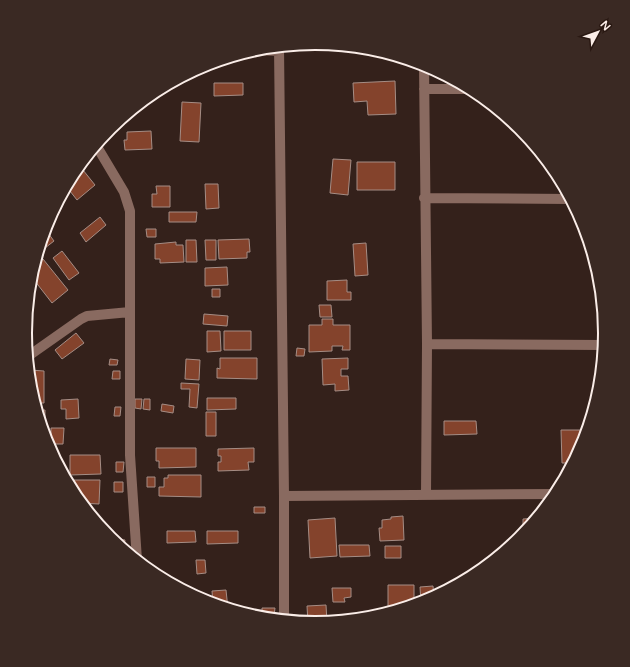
<svg xmlns="http://www.w3.org/2000/svg" width="630" height="667" font-family="'Varela Round',sans-serif">
<style>
.building{fill:#84432c;stroke:#a58d85}
.lines{fill:none;stroke-linecap:round;stroke-linejoin:round}
.minor{stroke:#896a60;stroke-width:10}
.rim{fill:none;stroke:#faede8;stroke-width:2}
</style>
<rect width="100%" height="100%" fill="#34211b"/>
<path class="building" d="M395 81 396 114 368 115 367 101 354 102 353 83Z
M214 83H243V95L214 96Z
M182 102 201 103 199 142 180 141Z
M151 131 152 149 125 150 124 140H127V132Z
M333 159 351 160 348 195 330 193Z
M357 162H395V190H357Z
M83 170 95 185 77 200 66 186 70 180Z
M205 184H218L219 208 206 209Z
M156 186H170V207H152V194H157Z
M169 212H197L196 222H169Z
M100 217 106 225 86 242 80 233Z
M45 229 54 241 45 248 41 243Z
M146 229H156V237H147Z
M249 239 250 252H247V258L219 259 218 240Z
M186 240H196L197 262H186Z
M205 240H216V260H206Z
M176 242V245H183L184 262 160 263V259H155V244Z
M366 243 368 275 355 276 353 244Z
M62 251 79 273 69 280 53 258Z
M43 259 68 290 52 303 31 276 34 266Z
M227 267 228 285 205 286V268Z
M347 280V292H351V300H327V281Z
M212 289H220V297H212Z
M319 305H331L332 317H320Z
M204 314 228 316 227 326 203 324Z
M322 319H333V325H350V350H342L343 346H332V351L309 352V325H322Z
M207 331H220L221 351 207 352Z
M224 331H251V350H224Z
M76 333 84 343 62 359 55 350Z
M297 348 305 349 304 356H296Z
M220 358H257V379L217 378V368L220 369Z
M348 358V369H341V376H348L349 390 335 391V384L323 385 322 359Z
M110 359 118 360 117 365H109Z
M186 359 200 360 199 380 185 379Z
M30 370 44 371V403H40L39 406H35L31 390Z
M113 371H120V379H112Z
M181 383 199 384 197 408 189 407 190 389H181Z
M207 398H236V409L207 410Z
M78 399 79 418 66 419V409H61V400Z
M135 399H142L141 409 135 408Z
M144 399H150V410L143 409Z
M162 404 174 406 173 413 161 411Z
M115 407H121L120 416H114Z
M37 410H45V420H40Z
M206 412H216V436H206Z
M444 421H476L477 434 444 435Z
M51 428H64L63 444H51Z
M561 430H587L583 445 573 463H562Z
M156 448H196V467L159 468V461H156Z
M254 448V462H248L249 470 218 471V462H221V456H218V449Z
M70 455H100L101 474 70 475Z
M116 462H124L123 472H116Z
M168 475H201V497L159 496V487H164V478H168Z
M147 477H155V487H147Z
M66 480H100L99 504 81 503 74 494Z
M114 482H123V492H114Z
M254 507H265V513H254Z
M403 516 404 540 380 541 379 528H382V520L391 519V517Z
M335 518 337 556 310 558 308 520Z
M537 518 523 535V519Z
M167 531H195L196 542 167 543Z
M207 531H238V543L207 544Z
M117 539 125 540 124 546H119L117 544Z
M339 545H369L370 556 340 557Z
M385 546H401V558H385Z
M196 560H205L206 573 197 574Z
M388 585H414V605L388 613Z
M433 586 434 597 421 603 420 587Z
M332 588H351V597L344 598 345 602H333Z
M226 590 228 609 213 604 212 591Z
M326 605 327 622 308 623 307 606Z
M262 608H275L274 616H262Z"/>
<g class="lines">
<path class="minor" d="M279 47 284 496V620
M257 50 279 51
M424 65 427 344 426 495
M424 89H470
M96 145 124 192 130 211V455L137 560
M424 198 570 199
M427 344 604 345
M27 357 81 319 87 316 130 312
M284 496 557 494"/>
</g>
<path d="M0 0H630V667H0ZM32 333a283 283 0 1 1 566 0a283 283 0 1 1-566 0Z" fill="#3a2923" fill-rule="evenodd"/>
<path class="rim" d="M32 333a283 283 0 1 1 566 0a283 283 0 1 1-566 0Z"/>
<g transform="translate(598 32) rotate(49)" stroke="#291812" stroke-width="3" paint-order="stroke">
<path d="M0-3L7 15L0 10L-7 15Z" fill="#faede8"/>
<text y="-6" font-size="11" font-weight="bold" text-anchor="middle" fill="#faede8">N</text>
</g>
</svg>
